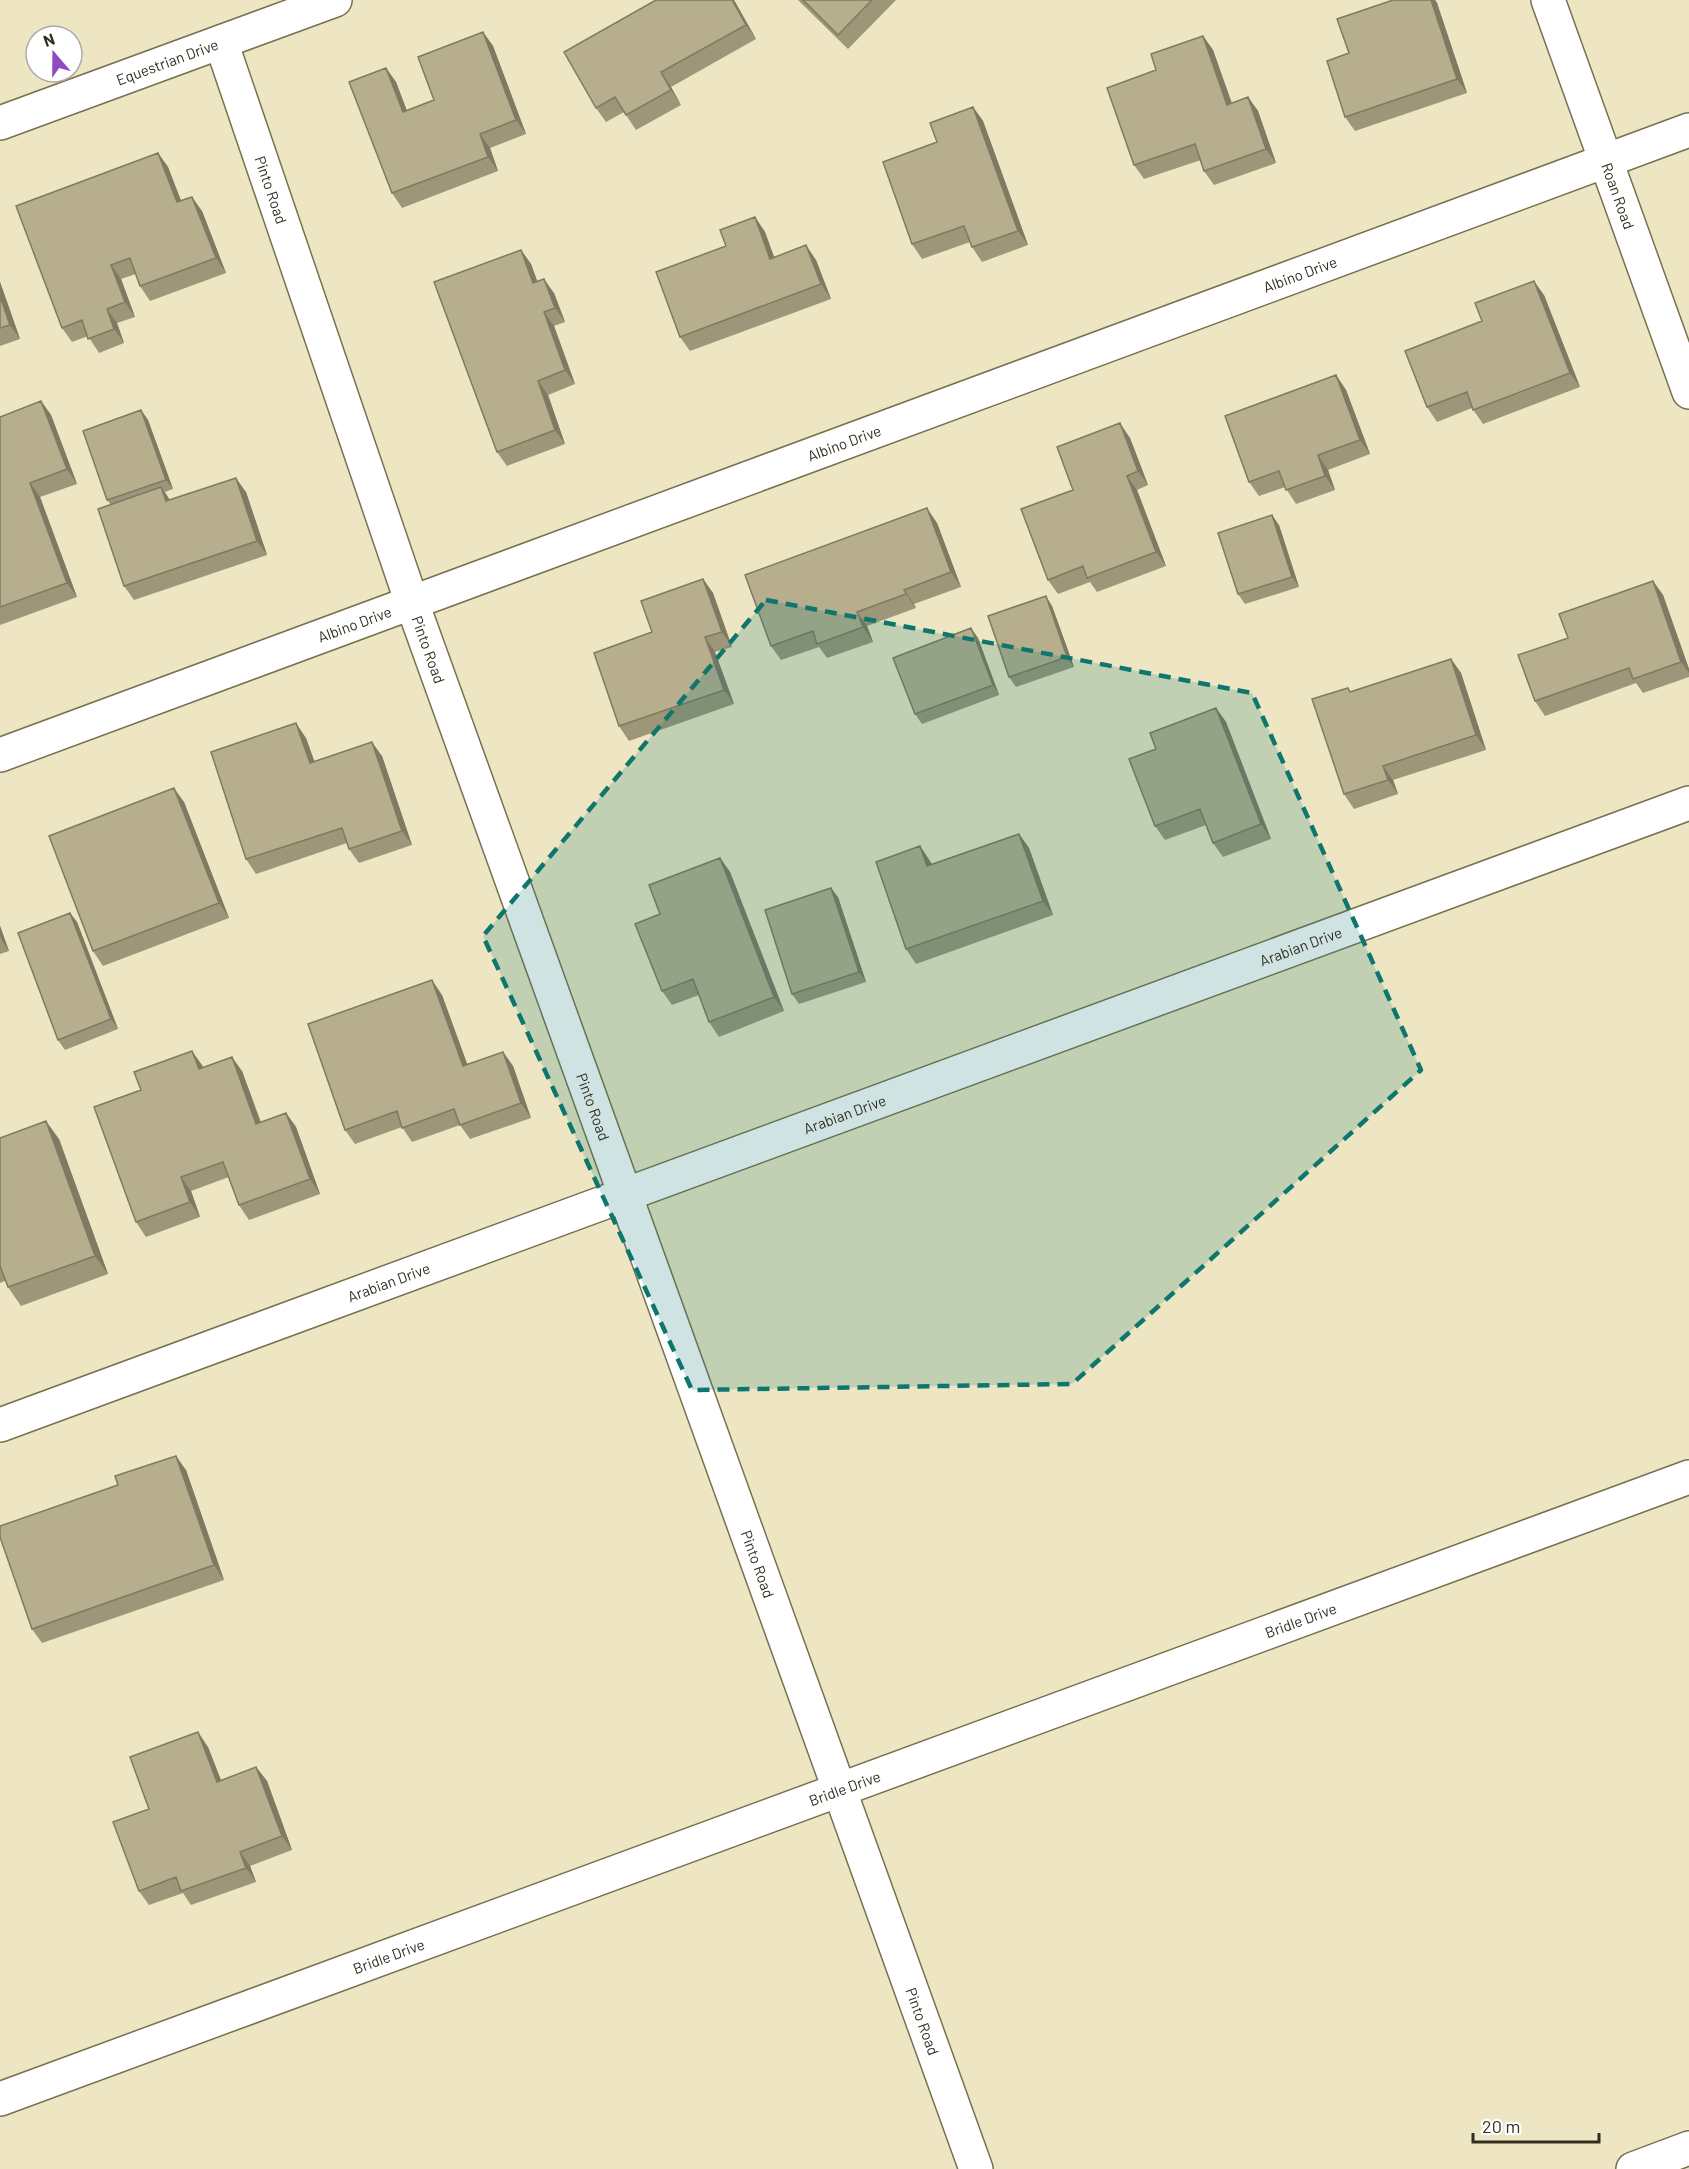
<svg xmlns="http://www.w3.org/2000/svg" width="1689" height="2169" font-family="Barlow,sans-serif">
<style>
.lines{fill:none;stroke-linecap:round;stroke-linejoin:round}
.minor-casing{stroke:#787151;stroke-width:36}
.tertiary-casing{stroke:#787151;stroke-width:36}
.minor{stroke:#fff;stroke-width:33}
.tertiary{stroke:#fff;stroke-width:33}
.wall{fill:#9d9678}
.shaded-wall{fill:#7f7a62}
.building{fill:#b6ae8c;stroke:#7f7a62;stroke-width:1.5}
.marked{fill:#0f766e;fill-opacity:0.2;stroke:#0f766e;stroke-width:4.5;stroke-dasharray:12 8;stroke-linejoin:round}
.labels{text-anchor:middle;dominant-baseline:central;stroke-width:4.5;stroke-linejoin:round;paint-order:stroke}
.street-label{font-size:15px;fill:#312e20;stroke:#fff}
</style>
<rect width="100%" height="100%" fill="#eee6c3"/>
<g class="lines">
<defs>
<g id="minor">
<path id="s1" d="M1548 0 1689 392"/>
<path id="s2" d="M221 42 412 603 976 2169"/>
<path id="s3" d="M0 755 1689 130"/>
<path id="s4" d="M0 1425 1689 803"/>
<path id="s5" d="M0 2099 1689 1477"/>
<path d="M1633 2169 1689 2148"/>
</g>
<g id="tertiary">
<path id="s6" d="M0 123 335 0"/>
</g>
</defs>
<use href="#minor" class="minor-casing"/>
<use href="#tertiary" class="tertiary-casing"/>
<use href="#minor" class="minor"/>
<use href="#tertiary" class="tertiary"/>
</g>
<path class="wall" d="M734 0 756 39 671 87 681 105 636 130 624 112 606 122 596 108Z
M798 0H896L848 49Z
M1393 0H1435L1437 3 1467 93 1355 131 1345 117 1349 53Z
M483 32 493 46 526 134 490 148 498 171 402 208 392 193 386 68 396 82 407 111 434 100Z
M1203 36 1213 50 1232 103 1248 97 1258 111 1276 163 1214 185 1204 171 1201 160 1144 179 1134 165 1156 70Z
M973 107 983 121 1028 245 982 262 972 247 970 242 922 259 912 244 937 142Z
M158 153 168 167 181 201 202 211 226 273 150 301 140 286 136 274 121 279 135 317 117 323 124 343 99 353 88 336 72 342 62 328Z
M755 217 765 232 774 258 816 260 831 299 690 351 680 337Z
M521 250 531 264 537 281 554 293 565 322 554 326 575 384 548 395 565 444 507 466 497 452Z
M0 282 20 339 0 346Z
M1544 295 1580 387 1483 424 1472 408 1437 422 1427 407 1482 321Z
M1336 375 1346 390 1370 454 1328 470 1335 490 1296 504 1285 487 1259 496 1249 482Z
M41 401 51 415 77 484 40 497 77 597 0 625V417Z
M141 410 148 420 173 489 165 492 170 500 246 492 267 555 134 600 124 586 111 505 107 500Z
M1130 438 1148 485 1137 490 1166 566 1097 592 1090 582 1058 594 1048 580 1073 490Z
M937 523 961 587 914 604 916 608 867 626 873 642 827 658 819 647 781 660 771 646Z
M1279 525 1299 587 1245 604 1238 594Z
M703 579 713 593 732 647 715 652 734 704 629 741 619 726 652 632Z
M1653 581 1663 595 1689 669V677L1643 693 1636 683 1545 716 1535 701 1568 638Z
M1052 606 1074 667 1016 687 1009 677Z
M971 628 978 638 999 695 922 724 915 714Z
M1451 659 1461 673 1486 750 1393 780 1398 794 1354 809 1344 794 1351 692Z
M1216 708 1226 722 1271 839 1223 857 1213 843 1206 825 1165 840 1155 826 1156 749Z
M306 738 314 761 382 756 412 845 359 863 349 849 347 843 256 874 246 859Z
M184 802 229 918 103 966 93 951Z
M1019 834 1029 848 1053 915 916 964 906 949 920 846 932 864Z
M720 858 730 872 784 1011 719 1037 709 1022 699 995 672 1005 662 991Z
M838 897 866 982 799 1004 792 994Z
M70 913 77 922 118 1029 65 1050 58 1040Z
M0 926 9 951 0 954Z
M442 995 467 1064 503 1052 513 1066 531 1118 470 1139 460 1125 412 1142 402 1127 355 1144 345 1130Z
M202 1065 203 1067 242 1071 261 1122 286 1113 296 1127 320 1194 249 1220 239 1205 229 1177 191 1191 200 1217 146 1237 136 1222 141 1090Z
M0 1138 59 1139 108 1274 21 1306 8 1287 5 1281 0 1283Z
M186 1470 224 1580 42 1643 32 1629Z
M208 1747 221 1780 256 1767 267 1781 292 1850 250 1866 256 1882 191 1905 183 1893 149 1905 139 1891 149 1809Z"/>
<path class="shaded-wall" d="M732 0H734L756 39 746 25Z
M1431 0H1435L1437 3 1467 93 1457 79Z
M483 32 493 46 526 134 516 120Z
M1203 36 1213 50 1237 119 1227 105Z
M386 68 396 82 413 127 403 112Z
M661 72 671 87 681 105 671 90Z
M1248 97 1258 111 1276 163 1266 149Z
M973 107 983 121 1028 245 1018 231Z
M480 134 490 148 498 171 488 157Z
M158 153 168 167 187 216 177 202Z
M192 197 202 211 226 273 216 258Z
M755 217 765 232 780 273 770 259Z
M806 245 816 260 831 299 821 284Z
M521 250 531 264 543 297 533 283Z
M111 265 121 279 135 317 125 302Z
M544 279 554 293 565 322 555 308Z
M1534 281 1544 295 1580 387 1570 373Z
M0 282 20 339 10 325 0 296Z
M107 309 117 323 124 343 114 329Z
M544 312 554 326 575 384 565 370Z
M1336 375 1346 390 1370 454 1360 440Z
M538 381 548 395 565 444 555 430Z
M41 401 51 415 77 484 67 469Z
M141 410 148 420 173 489 166 480Z
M1120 423 1130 438 1148 485 1138 471Z
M1318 455 1328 470 1335 490 1325 476Z
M1127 476 1137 490 1166 566 1156 552Z
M236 478 246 492 267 555 257 541Z
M30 483 40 497 77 597 67 583Z
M161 487 171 502 166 501Z
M927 508 937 523 961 587 951 572Z
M1272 515 1279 525 1299 587 1292 577Z
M703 579 713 593 732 647 722 632Z
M1653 581 1663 595 1689 669V673L1681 662Z
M904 590 914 604 916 608 906 594Z
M1046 596 1052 606 1074 667 1067 657Z
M857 612 867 626 873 642 863 627Z
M971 628 978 638 999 695 993 685Z
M705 637 715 652 734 704 724 690Z
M1451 659 1461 673 1486 750 1476 735Z
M1216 708 1226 722 1271 839 1261 824Z
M296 723 306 738 320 777 310 763Z
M372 742 382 756 412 845 402 831Z
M1383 766 1393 780 1398 794 1388 780Z
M174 788 184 802 229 918 219 903Z
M1019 834 1029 848 1053 915 1043 901Z
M920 846 930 861 937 880 927 866Z
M720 858 730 872 784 1011 774 997Z
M831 888 838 897 866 982 859 972Z
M70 913 77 922 118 1029 111 1019Z
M0 926 9 951 2 941 0 935Z
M432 980 442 995 473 1080 463 1066Z
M192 1051 202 1065 209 1083 199 1069Z
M503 1052 513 1066 531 1118 521 1103Z
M232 1057 242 1071 266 1138 256 1124Z
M286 1113 296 1127 320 1194 310 1179Z
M46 1121 59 1139 108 1274 95 1256Z
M181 1177 191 1191 200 1217 190 1202Z
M176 1456 186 1470 224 1580 214 1565Z
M198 1732 208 1747 227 1796 217 1782Z
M256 1767 267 1781 292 1850 282 1836Z
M240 1852 250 1866 256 1882 246 1868Z"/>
<path class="building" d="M656 0H732L746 25 661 72 671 90 626 115 615 97 596 108 564 52Z
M803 0H872L838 35Z
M1393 0H1431L1457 79 1345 117 1327 61 1349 53 1337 19Z
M483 32 516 120 480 134 488 157 392 193 349 82 386 68 403 112 434 100 418 57Z
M1203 36 1227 105 1248 97 1266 149 1204 171 1195 144 1134 165 1107 88 1156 70 1151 54Z
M973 107 1018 231 972 247 964 226 912 244 883 162 937 142 930 123Z
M158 153 177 202 192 197 216 258 140 286 130 258 111 265 125 302 107 309 114 329 88 339 82 320 62 328 16 206Z
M755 217 770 259 806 245 821 284 680 337 656 272 726 246 720 230Z
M521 250 533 283 544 279 555 308 544 312 565 370 538 381 555 430 497 452 434 282Z
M1534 281 1570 373 1473 410 1467 392 1427 407 1405 351 1482 321 1475 303Z
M0 296 10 325 0 328Z
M1336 375 1360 440 1318 455 1325 476 1286 490 1279 471 1249 482 1225 416Z
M41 401 67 469 30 483 67 583 0 607V417Z
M141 410 166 480 107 500 83 431Z
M1120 423 1138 471 1127 476 1156 552 1087 578 1083 566 1048 580 1021 509 1073 490 1057 447Z
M236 478 257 541 124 586 98 509 161 487 166 501Z
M927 508 951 572 904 590 906 594 857 612 863 627 817 644 813 631 771 646 745 575Z
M1272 515 1292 577 1238 594 1218 533Z
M703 579 722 632 705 637 724 690 619 726 594 653 652 632 641 601Z
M1653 581 1681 662 1633 679 1629 668 1535 701 1518 655 1568 638 1559 614Z
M1046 596 1067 657 1009 677 988 616Z
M971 628 993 685 915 714 893 658Z
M1451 659 1476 735 1383 766 1388 780 1344 794 1312 699 1348 688 1350 692Z
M1216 708 1261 824 1213 843 1200 809 1155 826 1129 759 1156 749 1150 733Z
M296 723 310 763 372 742 402 831 349 849 342 828 246 859 211 752Z
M174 788 219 903 93 951 49 836Z
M1019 834 1043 901 906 949 876 862 920 846 927 866Z
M720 858 774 997 709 1022 693 979 662 991 635 924 660 914 649 885Z
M831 888 859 972 792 994 765 910Z
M70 913 111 1019 58 1040 18 933Z
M432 980 463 1066 503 1052 521 1103 460 1125 454 1109 402 1128 397 1111 345 1130 308 1024Z
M192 1051 199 1069 232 1057 256 1124 286 1113 310 1179 239 1205 223 1162 181 1177 190 1202 136 1222 94 1107 141 1090 134 1072Z
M46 1121 95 1256 8 1287 0 1266V1138Z
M176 1456 214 1565 32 1629 0 1537V1526L118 1485 115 1476Z
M198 1732 217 1782 256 1767 282 1836 240 1852 246 1868 181 1891 176 1877 139 1891 113 1822 149 1809 130 1757Z"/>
<path class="marked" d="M766 600 1252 693 1421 1070 1072 1384 692 1390 483 936Z"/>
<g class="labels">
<g class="street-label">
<text stroke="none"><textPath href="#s6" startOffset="178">Equestrian Drive</textPath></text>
<text stroke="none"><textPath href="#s2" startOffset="156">Pinto Road</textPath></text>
<text stroke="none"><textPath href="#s1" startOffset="208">Roan Road</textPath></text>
<text stroke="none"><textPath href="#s3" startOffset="1386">Albino Drive</textPath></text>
<text stroke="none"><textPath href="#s3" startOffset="900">Albino Drive</textPath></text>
<text stroke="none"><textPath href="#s3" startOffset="378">Albino Drive</textPath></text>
<text stroke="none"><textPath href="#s2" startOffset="642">Pinto Road</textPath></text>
<text stroke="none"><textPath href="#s4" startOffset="1386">Arabian Drive</textPath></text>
<text stroke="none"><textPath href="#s2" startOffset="1128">Pinto Road</textPath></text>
<text stroke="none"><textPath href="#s4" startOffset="900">Arabian Drive</textPath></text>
<text stroke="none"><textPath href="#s4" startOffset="414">Arabian Drive</textPath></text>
<text stroke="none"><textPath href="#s2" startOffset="1614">Pinto Road</textPath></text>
<text stroke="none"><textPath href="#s5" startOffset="1386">Bridle Drive</textPath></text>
<text stroke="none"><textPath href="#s5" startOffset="900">Bridle Drive</textPath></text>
<text stroke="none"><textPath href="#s5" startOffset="414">Bridle Drive</textPath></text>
<text stroke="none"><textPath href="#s2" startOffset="2100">Pinto Road</textPath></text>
</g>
</g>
<g transform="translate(54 54) rotate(340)"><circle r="28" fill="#ffffff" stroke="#adaba6" stroke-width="1.5"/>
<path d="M0-4.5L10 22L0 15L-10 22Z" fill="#8c4bc1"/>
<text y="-9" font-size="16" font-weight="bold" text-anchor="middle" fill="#312e20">N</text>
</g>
<path d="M1473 2133v9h126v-9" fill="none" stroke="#312e20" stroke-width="3"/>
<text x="1482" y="2133" font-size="18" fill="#312e20" stroke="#ffffff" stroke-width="4.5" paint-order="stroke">20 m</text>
</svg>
